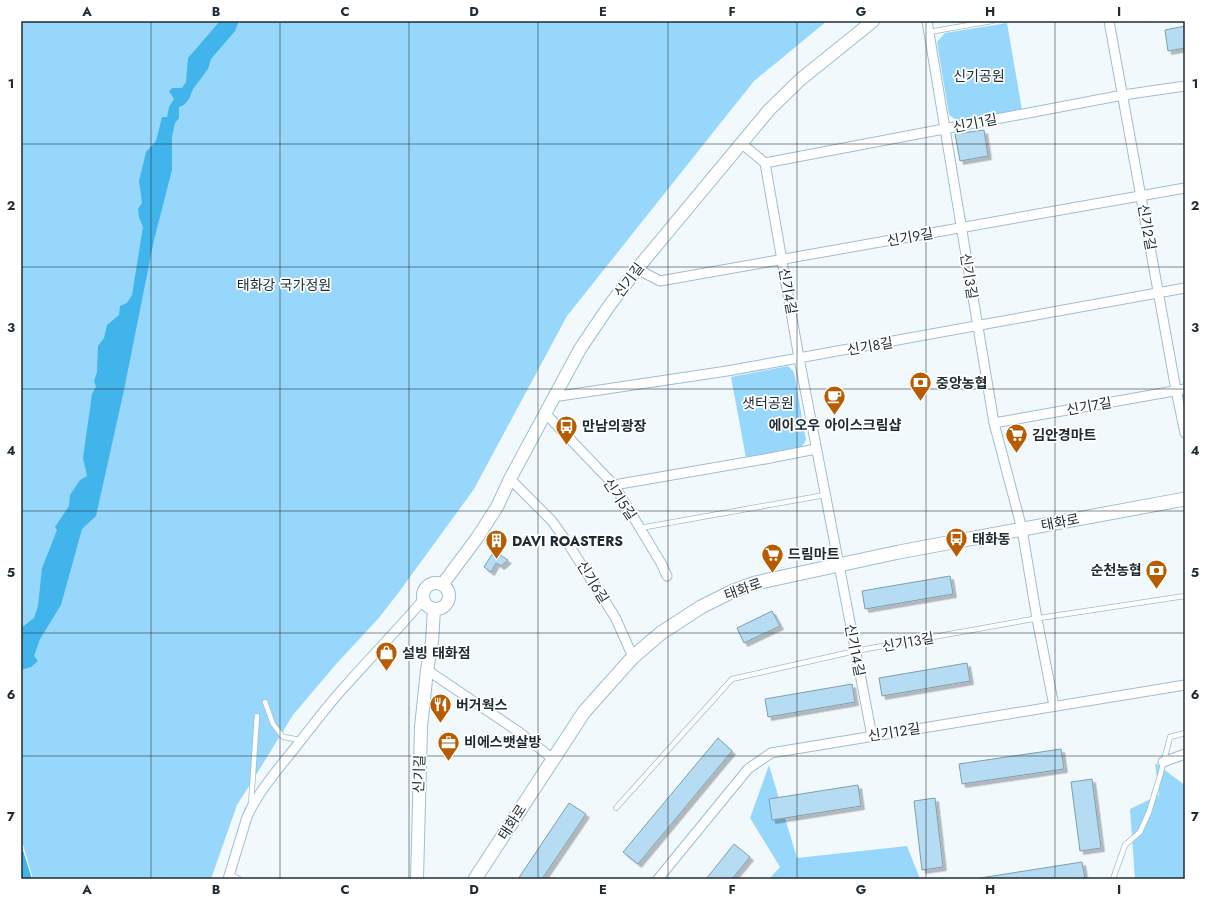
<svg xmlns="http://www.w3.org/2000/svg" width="1206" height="900" font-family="Jost,'Noto Sans KR',sans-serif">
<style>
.green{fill:#97d7fb}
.water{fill:#42b4ec}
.building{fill:#b5dcf2;stroke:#7e9eb0;filter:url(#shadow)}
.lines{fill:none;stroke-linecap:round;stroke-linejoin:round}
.service-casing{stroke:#9ebed1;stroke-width:6}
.minor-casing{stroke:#9ebed1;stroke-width:11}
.tertiary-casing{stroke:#9ebed1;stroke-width:14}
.secondary-casing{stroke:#9ebed1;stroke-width:15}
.service{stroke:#fff;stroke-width:4.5}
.minor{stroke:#fff;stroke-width:9}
.tertiary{stroke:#fff;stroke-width:12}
.secondary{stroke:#fff;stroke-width:13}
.grid{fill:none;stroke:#1e2b32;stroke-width:1;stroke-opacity:0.55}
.labels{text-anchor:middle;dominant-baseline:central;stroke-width:3.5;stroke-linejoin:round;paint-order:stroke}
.park-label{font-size:14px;fill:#192c37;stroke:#fff}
.street-label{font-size:14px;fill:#1e2b32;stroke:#fff}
.poi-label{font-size:14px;font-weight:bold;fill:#1e2b32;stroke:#fff;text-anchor:start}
.neatline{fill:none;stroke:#1e2b32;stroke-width:1.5}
.grid-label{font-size:13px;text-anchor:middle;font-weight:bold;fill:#1e2b32}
</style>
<defs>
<filter id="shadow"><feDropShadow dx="3.5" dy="3.5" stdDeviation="0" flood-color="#0004"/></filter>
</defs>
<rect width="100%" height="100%" fill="#f2f9fd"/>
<path class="green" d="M21 21H827L754 81 567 316 474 489 399 592 378 619 337 663 293 715 251 783 237 805 211 879H33L21 838Z
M1007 23 1022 110 958 121 949 115 937 42 945 33Z
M788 366 794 372 806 440 801 448 746 458 731 377Z
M1155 763 1185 785V879H1135L1130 809 1159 795Z
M769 765 797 858 907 846 920 879H769L780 867 750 818Z"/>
<path class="water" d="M220 21H239L235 31 211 59 208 69 193 89 189 99 184 105 179 107V118L175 123 172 137V170L154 240 124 390 96 516 82 529 61 605 40 639 34 656 38 661 31 667 21 670V628L34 618 38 606 42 568 57 530 55 527 69 506 70 495 80 480 87 476 83 458 92 394 96 387 94 381 97 372 98 346 104 338 107 325 119 315 120 306 127 303 132 295 143 227 139 217 138 209 142 203 139 181 146 152 156 141 162 117H167L169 107 174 99 169 91 172 88H182L186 82 188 58Z
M21 844 32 879H21Z"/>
<path class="building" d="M1185 26V48L1168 51 1165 30Z
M984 130 988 156 960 161 955 134Z
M494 551 508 560 501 566 496 563 491 572 484 567Z
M950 576 953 594 865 609 862 591Z
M772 611 780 626 744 643 737 628Z
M967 663 970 681 882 696 879 678Z
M852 684 855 702 768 717 765 699Z
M718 738 732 751 638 864 623 852Z
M1061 749 1064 769 962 784 959 764Z
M1092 779 1101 848 1080 851 1071 782Z
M858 785 861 806 772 820 769 799Z
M935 798 943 867 922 870 914 801Z
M569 803 586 814 542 879H518Z
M734 844 750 857 732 879H706Z
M1082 862 1085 879H981L980 878Z"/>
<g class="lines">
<defs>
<path id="service" d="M929 32 992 21
M640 528 825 495
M265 702 273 724 283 737 301 740
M251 804 257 716
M616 808 732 679 855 651 1033 619 1185 596
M229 874 239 879
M1113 879 1125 845 1140 832 1149 812 1160 776 1170 737 1185 733"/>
<path id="minor" d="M927 21 994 423 1022 529 1037 619 1054 706
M1109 21 1176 390 1185 433
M741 143 765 163 799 358 872 736
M765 163 1123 95 1185 86
M637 269 660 281 1185 188
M553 397 727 371 1185 288
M545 413 614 485 661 563 667 576
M994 423 1185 389
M510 479 552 521 567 542 615 617 633 657
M614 485 765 459 816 449
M427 670 519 732 553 759
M1163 762 1185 754
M228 879 247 817C259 790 280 767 298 744 314 724 330 702 348 683 373 655 399 628 424 599
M658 879 748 769 771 753 1185 685"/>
<path id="tertiary" d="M423 596a13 13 0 1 1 26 0a13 13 0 1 1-26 0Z
M442 585 477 538 497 507 510 479 580 349 609 306 637 269 769 110 801 79 873 21
M417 879 421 727 427 670 432 642 434 609"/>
<path id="secondary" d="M475 879 584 712 633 657 661 633 701 607 733 591 755 583 899 552 1185 499"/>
</defs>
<use href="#service" class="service-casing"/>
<use href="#minor" class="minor-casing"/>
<use href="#tertiary" class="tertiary-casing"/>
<use href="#secondary" class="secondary-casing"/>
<use href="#service" class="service"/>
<use href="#minor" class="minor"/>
<use href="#tertiary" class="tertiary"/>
<use href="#secondary" class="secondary"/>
</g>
<path class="grid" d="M151 21V879M280 21V879M409 21V879M538 21V879M668 21V879M797 21V879M926 21V879M1055 21V879M21 144H1185M21 267H1185M21 389H1185M21 511H1185M21 633H1185M21 756H1185"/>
<defs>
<symbol id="bank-pin" viewBox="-11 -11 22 30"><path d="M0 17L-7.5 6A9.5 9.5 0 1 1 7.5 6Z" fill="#b75c01" stroke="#fff"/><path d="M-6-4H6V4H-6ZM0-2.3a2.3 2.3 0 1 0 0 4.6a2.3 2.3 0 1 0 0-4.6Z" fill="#fff"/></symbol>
<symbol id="cafe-pin" viewBox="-11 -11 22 30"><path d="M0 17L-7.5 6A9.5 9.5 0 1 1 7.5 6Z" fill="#b75c01" stroke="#fff"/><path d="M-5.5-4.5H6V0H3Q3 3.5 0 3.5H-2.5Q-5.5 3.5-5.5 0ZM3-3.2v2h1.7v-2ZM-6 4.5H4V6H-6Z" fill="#fff"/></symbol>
<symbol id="bus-pin" viewBox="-11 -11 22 30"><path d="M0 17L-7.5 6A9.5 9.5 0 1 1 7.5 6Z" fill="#b75c01" stroke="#fff"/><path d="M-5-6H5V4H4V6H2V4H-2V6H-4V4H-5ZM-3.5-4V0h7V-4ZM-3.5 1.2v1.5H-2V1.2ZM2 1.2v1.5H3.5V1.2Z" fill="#fff"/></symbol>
<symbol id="supermarket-pin" viewBox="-11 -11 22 30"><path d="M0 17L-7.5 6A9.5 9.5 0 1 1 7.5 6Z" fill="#b75c01" stroke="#fff"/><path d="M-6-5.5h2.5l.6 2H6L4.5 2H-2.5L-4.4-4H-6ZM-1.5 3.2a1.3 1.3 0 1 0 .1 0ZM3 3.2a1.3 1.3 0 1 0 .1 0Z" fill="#fff"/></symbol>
<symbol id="building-pin" viewBox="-11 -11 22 30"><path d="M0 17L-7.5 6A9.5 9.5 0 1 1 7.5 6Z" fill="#b75c01" stroke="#fff"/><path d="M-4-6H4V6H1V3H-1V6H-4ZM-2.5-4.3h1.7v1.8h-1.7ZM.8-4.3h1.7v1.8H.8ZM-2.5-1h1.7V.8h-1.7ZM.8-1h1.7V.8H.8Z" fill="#fff"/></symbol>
<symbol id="shop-pin" viewBox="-11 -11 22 30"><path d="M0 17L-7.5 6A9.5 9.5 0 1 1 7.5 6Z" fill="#b75c01" stroke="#fff"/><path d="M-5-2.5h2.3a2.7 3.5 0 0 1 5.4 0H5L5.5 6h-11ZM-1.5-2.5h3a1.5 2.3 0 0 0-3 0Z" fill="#fff"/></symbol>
<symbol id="restaurant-pin" viewBox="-11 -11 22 30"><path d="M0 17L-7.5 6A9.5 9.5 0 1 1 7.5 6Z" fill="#b75c01" stroke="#fff"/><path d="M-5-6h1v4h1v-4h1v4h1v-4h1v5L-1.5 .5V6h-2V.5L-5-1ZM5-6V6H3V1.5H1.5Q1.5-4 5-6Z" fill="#fff"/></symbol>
<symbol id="office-pin" viewBox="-11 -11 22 30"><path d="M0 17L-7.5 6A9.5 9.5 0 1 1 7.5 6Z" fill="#b75c01" stroke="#fff"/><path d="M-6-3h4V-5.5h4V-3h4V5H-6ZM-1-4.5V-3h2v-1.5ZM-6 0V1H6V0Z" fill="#fff"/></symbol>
</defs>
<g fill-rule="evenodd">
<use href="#bank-pin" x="908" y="370" width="25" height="34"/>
<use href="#cafe-pin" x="822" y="384" width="25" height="34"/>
<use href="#bus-pin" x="554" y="414" width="25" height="34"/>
<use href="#supermarket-pin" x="1004" y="422" width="25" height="34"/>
<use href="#bus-pin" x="944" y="526" width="25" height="34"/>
<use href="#building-pin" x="484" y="528" width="25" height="34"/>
<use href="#supermarket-pin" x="760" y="542" width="25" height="34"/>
<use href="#bank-pin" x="1144" y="558" width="25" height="34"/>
<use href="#shop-pin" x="374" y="640" width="25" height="34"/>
<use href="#restaurant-pin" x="428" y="692" width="25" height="34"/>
<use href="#office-pin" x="436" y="730" width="25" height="34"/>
</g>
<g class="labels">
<g class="park-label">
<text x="979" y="76">신기공원</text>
<text x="284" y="285">태화강 국가정원</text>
<text x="768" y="403">샛터공원</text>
</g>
<g class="street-label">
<text transform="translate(975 123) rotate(-11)">신기1길</text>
<text transform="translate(1147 227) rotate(80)">신기2길</text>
<text transform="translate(910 237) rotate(-10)">신기9길</text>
<text transform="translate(969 276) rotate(81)">신기3길</text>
<text transform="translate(629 280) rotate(-53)">신기길</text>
<text transform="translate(788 291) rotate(80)">신기4길</text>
<text transform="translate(870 346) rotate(-10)">신기8길</text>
<text transform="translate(1089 406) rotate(-10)">신기7길</text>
<text transform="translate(620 499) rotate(56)">신기5길</text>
<text transform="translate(1060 522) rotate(-11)">태화로</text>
<text transform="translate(593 582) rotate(58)">신기6길</text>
<text transform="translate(743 589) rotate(-20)">태화로</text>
<text transform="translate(908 642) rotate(-10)">신기13길</text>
<text transform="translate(855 650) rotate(79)">신기14길</text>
<text transform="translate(894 732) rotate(-9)">신기12길</text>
<text transform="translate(419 774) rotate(-88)">신기길</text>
<text transform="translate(512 822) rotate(-57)">태화로</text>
</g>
<g class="poi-label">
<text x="936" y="383">중앙농협</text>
<text x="835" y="425" text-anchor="middle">에이오우 아이스크림샵</text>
<text x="582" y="426">만남의광장</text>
<text x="1032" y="435">김안경마트</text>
<text x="972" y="539">태화동</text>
<text x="512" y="541">DAVI ROASTERS</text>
<text x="788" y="554">드림마트</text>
<text x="1142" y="570" text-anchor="end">순천농협</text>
<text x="402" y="653">설빙 태화점</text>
<text x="456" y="705">버거웍스</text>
<text x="464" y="742">비에스뱃살방</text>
</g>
</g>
<rect width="1206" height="900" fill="none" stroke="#ffffff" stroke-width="44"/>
<rect x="22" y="22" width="1162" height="856" class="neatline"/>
<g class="grid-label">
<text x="87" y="16">A</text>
<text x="216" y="16">B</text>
<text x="345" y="16">C</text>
<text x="474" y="16">D</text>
<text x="603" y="16">E</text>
<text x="732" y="16">F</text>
<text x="861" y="16">G</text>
<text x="990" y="16">H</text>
<text x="1119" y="16">I</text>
<text x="11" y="88">1</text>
<text x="1195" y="88">1</text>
<text x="11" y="210">2</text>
<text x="1195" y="210">2</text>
<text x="11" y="332">3</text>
<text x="1195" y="332">3</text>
<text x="11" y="455">4</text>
<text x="1195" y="455">4</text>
<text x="11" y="577">5</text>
<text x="1195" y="577">5</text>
<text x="11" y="699">6</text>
<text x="1195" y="699">6</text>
<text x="11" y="821">7</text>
<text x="1195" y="821">7</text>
<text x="87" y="894">A</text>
<text x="216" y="894">B</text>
<text x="345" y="894">C</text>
<text x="474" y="894">D</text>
<text x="603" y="894">E</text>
<text x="732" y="894">F</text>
<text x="861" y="894">G</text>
<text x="990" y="894">H</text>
<text x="1119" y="894">I</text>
</g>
</svg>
